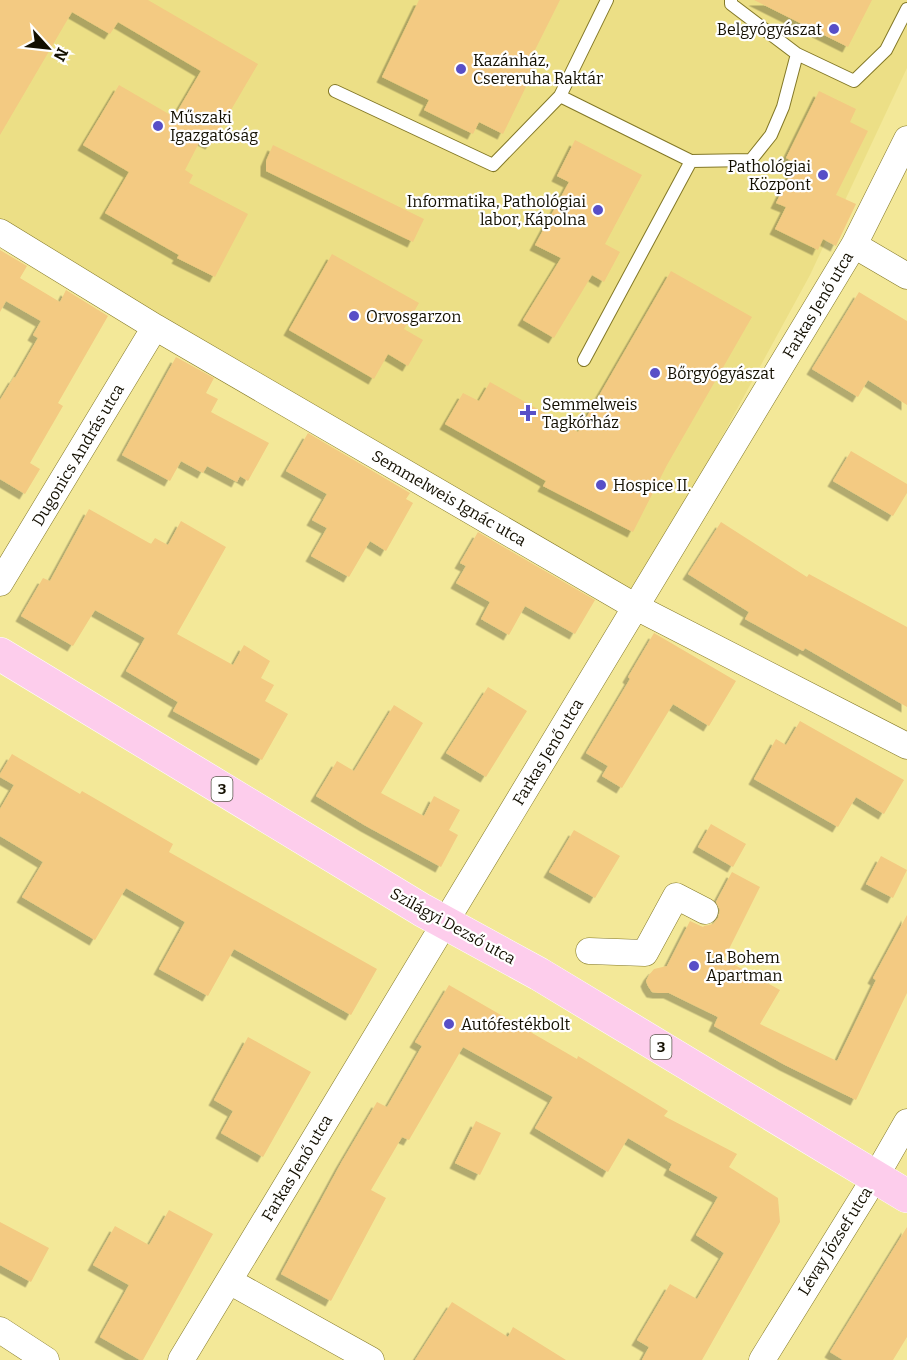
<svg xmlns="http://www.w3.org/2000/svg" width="907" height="1360" font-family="Bitter,serif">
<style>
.built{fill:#ecdf86}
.building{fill:#f3ca82;filter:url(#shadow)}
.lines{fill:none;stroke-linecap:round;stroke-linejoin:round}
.service-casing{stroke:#837827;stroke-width:14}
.minor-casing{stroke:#837827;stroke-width:27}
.primary-casing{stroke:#fff;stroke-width:34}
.service{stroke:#fff;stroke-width:12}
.minor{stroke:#fff;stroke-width:26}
.primary{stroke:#fdcdec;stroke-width:33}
.poi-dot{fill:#584fc7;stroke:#fff;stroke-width:2}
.labels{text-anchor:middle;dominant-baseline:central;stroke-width:4.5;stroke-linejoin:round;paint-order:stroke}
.shield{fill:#fff;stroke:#5a574c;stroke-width:1.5}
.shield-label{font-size:15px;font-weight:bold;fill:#130f00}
.poi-label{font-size:16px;fill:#130f00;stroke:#fff;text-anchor:start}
.street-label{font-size:16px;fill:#130f00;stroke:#fff}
</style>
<defs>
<filter id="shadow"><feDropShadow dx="-5.5" dy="5.5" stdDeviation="0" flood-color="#0004"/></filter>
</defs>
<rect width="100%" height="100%" fill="#f3e898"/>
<path class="built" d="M0 0H907V68L810 275 659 552 629 595 0 220Z"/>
<path class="building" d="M0 0H148L258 64 211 144 201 139 185 170 193 175 189 183 248 214 215 277 177 258 179 255 105 213 129 172 83 145 119 85 174 117 201 71 118 22 110 34 72 12 0 135Z
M419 0H560L532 56 539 60 503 134 479 122 473 134 424 110 429 100 382 77Z
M754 0H872L848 47Z
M819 91 856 109 850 122 868 131 836 195 856 204 836 246 823 239 818 250 775 229 786 207 776 203 796 163 786 158Z
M575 140 642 175 605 244 620 252 604 282 592 275 554 338 523 320 561 258 535 245 569 182 557 176Z
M273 145 424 219 413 242 266 171V161Z
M0 250 27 266 20 278 60 302 66 290 108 316 58 403 63 406 30 463 40 469 25 494 0 479V400L14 377 15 378 38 338 33 335 41 321 6 301 0 312Z
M332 254 419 303 404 329 423 340 408 366 388 354 374 379 289 330Z
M671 271 752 317 667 465 633 532 543 486 546 481 445 424 463 393 479 401 490 382 578 432Z
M859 292 907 321V405L868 380 858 397 812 369Z
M176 357 214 378 206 393 218 399 211 412 269 443 248 481 240 476 237 482 207 466 203 473 181 461 170 481 122 455Z
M308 433 410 493 406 499 413 503 386 551 370 541 349 577 311 556 327 528 312 520 327 494 286 471Z
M851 451 907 484V493L893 516 833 481Z
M89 509 151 544 155 538 168 545 181 521 226 547 177 634 233 665 244 645 270 661 261 678 274 685 265 701 288 714 262 760 173 711 178 702 126 671 145 638 95 610 73 646 21 616 43 578 50 581Z
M721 522 807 577 809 574 907 627V707L805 648 803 651 745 619 749 612 688 574Z
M478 532 595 600 575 634 525 606 509 635 481 619 490 602 456 583 466 566 460 563Z
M654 633 736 681 709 726 673 704 622 788 602 776 608 766 586 753 630 679 628 677Z
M488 687 527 711 486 777 446 753Z
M394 705 423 723 381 793 424 816 434 796 460 810 449 830 458 835 441 867 366 826 316 796 337 761 354 771Z
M800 721 904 780 884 814 856 797 838 827 754 779 776 739 786 745Z
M12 754 80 794 82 791 173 844 169 852 377 969 351 1015 234 949 208 996 159 969 185 922 126 888 95 940 22 897 43 862 0 836V809L14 785 0 777V774Z
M711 824 746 844 733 867 698 847Z
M574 830 620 856 595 898 549 872Z
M881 856 907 870 893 898 866 884Z
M732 872 760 887 724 959 780 990 760 1024 837 1061 876 980 873 978 907 915V993L856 1100 785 1065 714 1026 718 1017 669 993H658L652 992 648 986 646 981 649 975 654 969 667 966 690 921 703 927 704 926 713 924 718 918 720 910 716 902Z
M449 985 577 1059 578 1056 668 1111 664 1116 737 1154 729 1167 778 1198 780 1222 702 1360H642L649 1347 637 1340 670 1284 697 1299 724 1253 696 1235 718 1197 669 1170 672 1164 628 1138 608 1172 535 1128 553 1097 463 1047 409 1140 402 1137 371 1190 386 1198 331 1301 281 1274 341 1163 377 1102 387 1107 422 1046 415 1042Z
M248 1037 311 1072 263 1157 221 1133 233 1111 214 1100Z
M476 1121 501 1133 480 1175 455 1163Z
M169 1210 213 1234 143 1360H140L100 1337 129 1285 93 1265 115 1226 149 1245Z
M0 1222 49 1248 31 1282 0 1265Z
M907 1227V1337L893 1360H843L830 1352Z
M452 1302 508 1337 513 1327 566 1360H415Z"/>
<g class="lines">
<defs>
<path id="service" d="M797 54 854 81 886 50 907 9
M335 91 493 165 560 96 607 0
M560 96 691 161 584 360
M691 161 751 160 771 135 783 107 797 54 731 4V0"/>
<path id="minor" d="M0 232 155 327 636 607 907 746
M854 245 907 276
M0 583 155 327
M589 951 645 953 676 896 705 911
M229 1281 371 1360
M0 1330 46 1360
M181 1360 854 245 907 139
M762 1360 876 1176 907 1122"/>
<path id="primary" d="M0 654 422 910 539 974 907 1196"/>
</defs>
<use href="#service" class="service-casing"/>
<use href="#minor" class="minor-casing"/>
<use href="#primary" class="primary-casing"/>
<use href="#service" class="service"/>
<use href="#minor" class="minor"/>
<use href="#primary" class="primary"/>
</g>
<g class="poi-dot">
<circle cx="834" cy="29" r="6"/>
<circle cx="461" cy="69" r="6"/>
<circle cx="158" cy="126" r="6"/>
<circle cx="823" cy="175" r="6"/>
<circle cx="598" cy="210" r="6"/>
<circle cx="354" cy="316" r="6"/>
<circle cx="655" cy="373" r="6"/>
<path d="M525 404h6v6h6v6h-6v6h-6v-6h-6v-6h6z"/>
<circle cx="601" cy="485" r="6"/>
<circle cx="694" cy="966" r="6"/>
<circle cx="449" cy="1024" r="6"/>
</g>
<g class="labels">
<g class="shield">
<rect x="211.5" y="777" width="21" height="24" rx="4.5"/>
<rect x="650.5" y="1035" width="21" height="24" rx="4.5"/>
</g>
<g class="shield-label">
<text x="222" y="789">3</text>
<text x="661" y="1047">3</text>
</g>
<g class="poi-label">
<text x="822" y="29" text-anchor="end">Belgyógyászat</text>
<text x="473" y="60">Kazánház,<tspan x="473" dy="18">Csereruha Raktár</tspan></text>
<text x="170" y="117">Műszaki<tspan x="170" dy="18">Igazgatóság</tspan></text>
<text x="811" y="166" text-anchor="end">Pathológiai<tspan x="811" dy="18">Központ</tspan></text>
<text x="586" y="201" text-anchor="end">Informatika, Pathológiai<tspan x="586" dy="18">labor, Kápolna</tspan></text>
<text x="366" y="316">Orvosgarzon</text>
<text x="667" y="373">Bőrgyógyászat</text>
<text x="542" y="404">Semmelweis<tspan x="542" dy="18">Tagkórház</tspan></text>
<text x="613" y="485">Hospice II.</text>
<text x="706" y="957">La Bohem<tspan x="706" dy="18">Apartman</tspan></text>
<text x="461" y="1024">Autófestékbolt</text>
</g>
<g class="street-label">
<text transform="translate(818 305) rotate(-59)">Farkas Jenő utca</text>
<text transform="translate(78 455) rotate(-59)">Dugonics András utca</text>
<text transform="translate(449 498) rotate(30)">Semmelweis Ignác utca</text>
<text transform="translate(548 752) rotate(-59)">Farkas Jenő utca</text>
<text transform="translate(453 926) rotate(29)">Szilágyi Dezső utca</text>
<text transform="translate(297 1168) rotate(-59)">Farkas Jenő utca</text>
<text transform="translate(835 1241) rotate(-58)">Lévay József utca</text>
</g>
</g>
<g transform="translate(48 48) rotate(117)" stroke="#ffffff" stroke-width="4.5" paint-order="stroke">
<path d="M0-4.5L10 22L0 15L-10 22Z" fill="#130f00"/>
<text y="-9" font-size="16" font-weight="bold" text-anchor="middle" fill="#130f00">N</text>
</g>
</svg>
